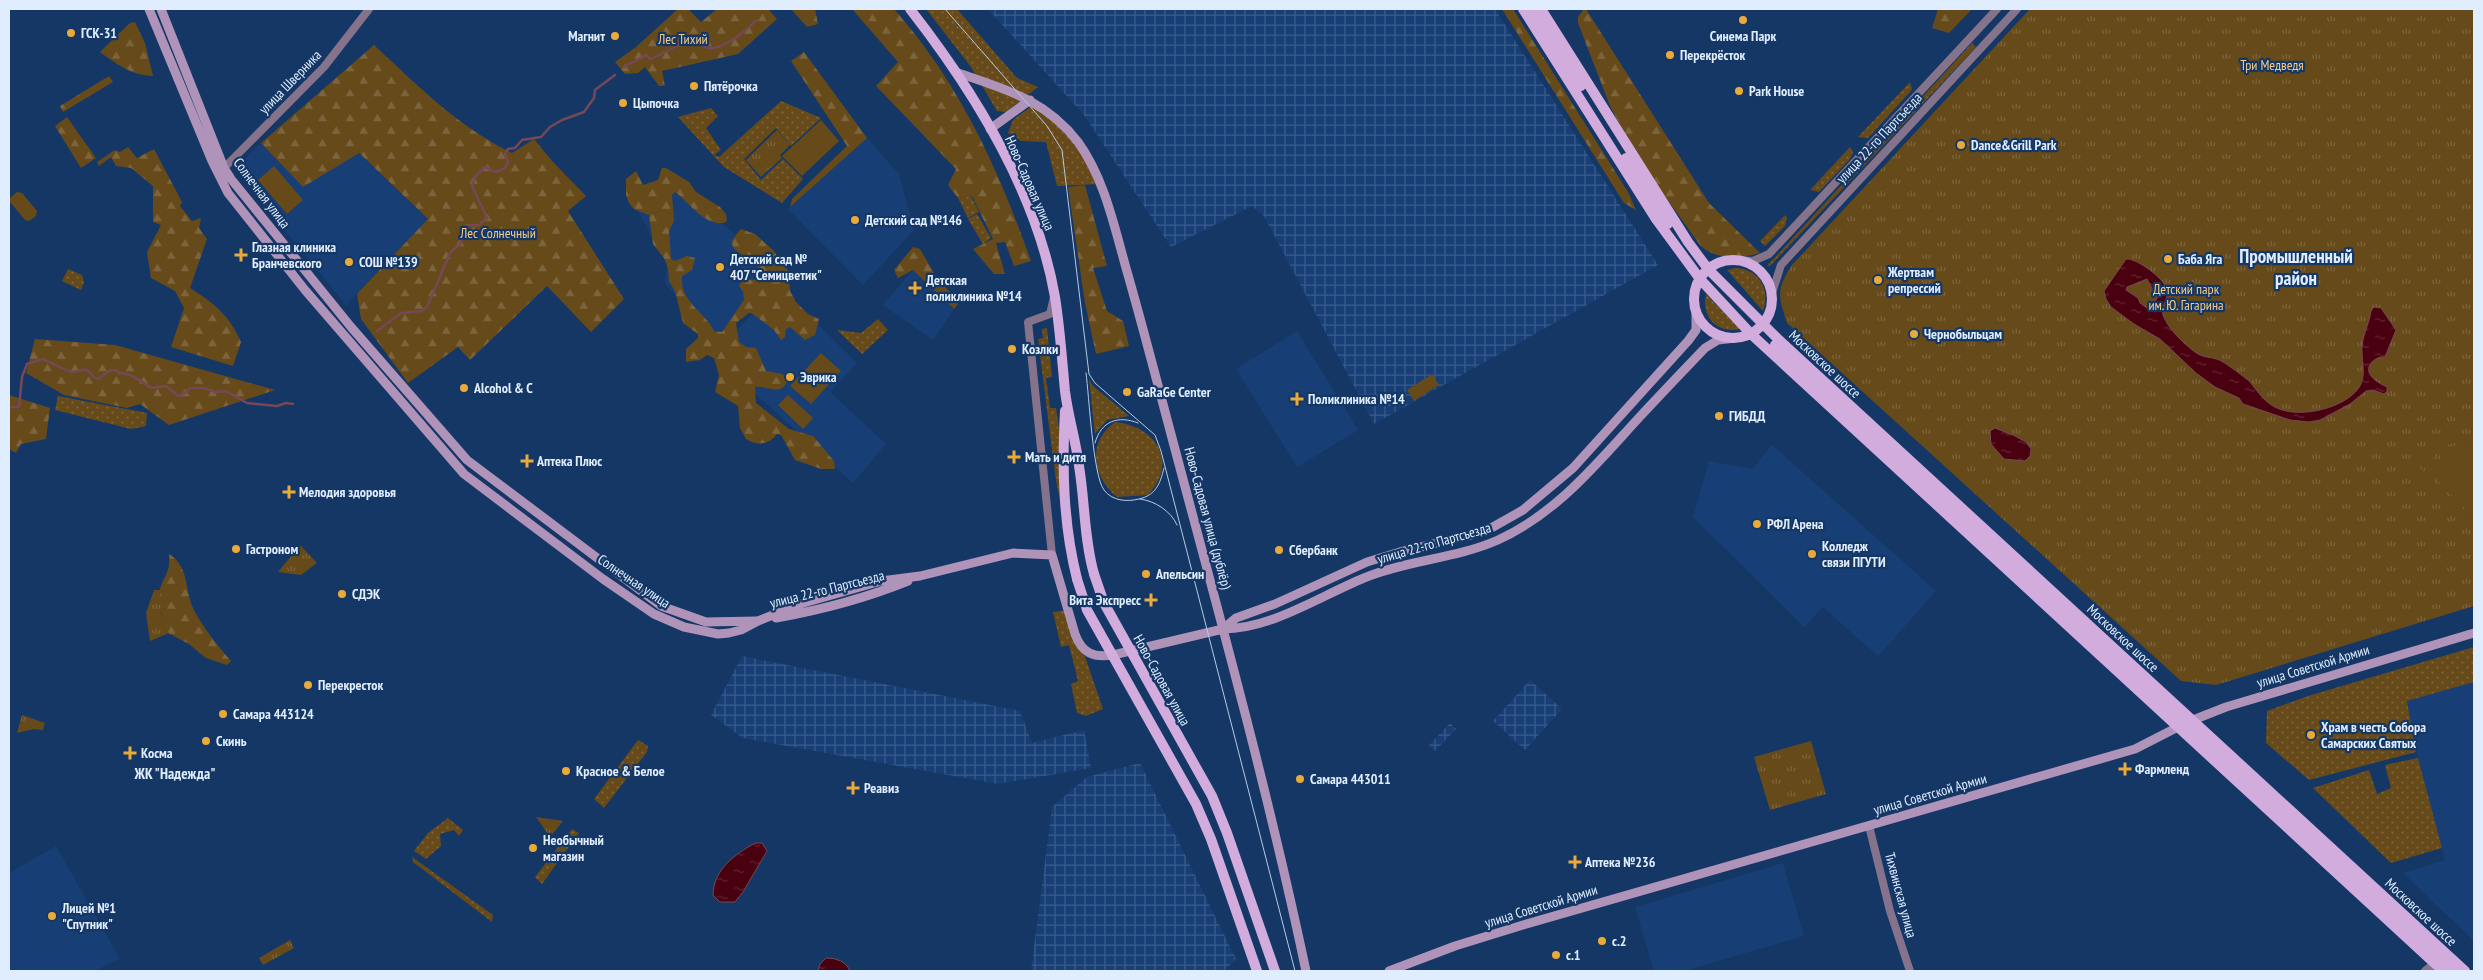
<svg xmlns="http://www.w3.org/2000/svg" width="2483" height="980" font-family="'PT Sans Narrow',sans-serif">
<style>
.built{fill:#183f75}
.industrial{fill:url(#industrial-grid)}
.grass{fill:url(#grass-dots)}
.forest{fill:url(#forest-firs)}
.park{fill:url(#park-tufts)}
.pitch{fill:#674a1a}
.water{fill:url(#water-ripples);stroke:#764757;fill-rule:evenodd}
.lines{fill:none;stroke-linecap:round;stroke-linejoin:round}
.stream{stroke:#764757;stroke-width:2.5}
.tertiary{stroke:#85738b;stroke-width:8}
.secondary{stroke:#b093b9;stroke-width:9}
.primary{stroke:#d1acdd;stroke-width:10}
.tram{stroke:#b8c9e1;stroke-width:1}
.primary-bridge{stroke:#d1acdd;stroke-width:10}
.poi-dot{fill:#eaaa39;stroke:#143766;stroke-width:2}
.labels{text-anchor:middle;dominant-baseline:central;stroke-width:4.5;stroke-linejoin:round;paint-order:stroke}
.poi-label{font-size:14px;font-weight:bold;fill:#e0edff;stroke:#143766;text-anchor:start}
.park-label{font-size:14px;fill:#f5c988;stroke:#143766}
.street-label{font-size:14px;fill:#e0edff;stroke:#143766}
.neighbourhood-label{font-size:15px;font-weight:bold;fill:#e0edff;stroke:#143766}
.district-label{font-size:19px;font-weight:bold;fill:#e0edff;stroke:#143766}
</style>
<defs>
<pattern id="industrial-grid" width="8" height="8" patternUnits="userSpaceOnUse" patternTransform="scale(1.25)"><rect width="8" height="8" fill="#183f75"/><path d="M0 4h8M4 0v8" fill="none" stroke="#395b8a"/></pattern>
<pattern id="grass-dots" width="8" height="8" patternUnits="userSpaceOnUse" patternTransform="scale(1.25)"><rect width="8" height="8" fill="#674a1a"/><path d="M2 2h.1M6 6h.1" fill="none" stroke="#7c643c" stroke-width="1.8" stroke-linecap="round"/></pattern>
<pattern id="forest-firs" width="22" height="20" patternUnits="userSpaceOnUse" patternTransform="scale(1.25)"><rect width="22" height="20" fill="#674a1a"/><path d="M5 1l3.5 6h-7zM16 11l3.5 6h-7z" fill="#7c643c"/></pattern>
<pattern id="park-tufts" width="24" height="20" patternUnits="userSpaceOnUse" patternTransform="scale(1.25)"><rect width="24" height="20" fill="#674a1a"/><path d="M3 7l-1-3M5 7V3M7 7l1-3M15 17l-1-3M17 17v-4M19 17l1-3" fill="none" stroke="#7c643c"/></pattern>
<pattern id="water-ripples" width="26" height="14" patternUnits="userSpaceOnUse" patternTransform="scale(1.25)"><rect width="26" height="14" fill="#49000f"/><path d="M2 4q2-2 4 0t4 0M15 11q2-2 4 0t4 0" fill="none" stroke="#632633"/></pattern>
</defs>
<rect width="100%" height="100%" fill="#143766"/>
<path class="built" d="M867 138 899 174 914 230 863 285 788 209Z
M261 143 303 186 358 153 428 220 346 305 235 169Z
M675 187 710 218 724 225 776 269 714 341 665 283 667 264 638 211Z
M913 270 954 309 933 340 883 305Z
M779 286 857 363 830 392 886 444 853 483 713 355Z
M1297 331 1358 430 1297 467 1236 369Z
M1772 445 1936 591 1878 656 1823 607 1804 627 1693 517 1709 461 1752 469Z
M2474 682V941L2403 873 2445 860 2418 758 2407 701Z
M56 846 120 959 94 971H9V873Z
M1783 863 1804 936 1684 971H1654L1635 907Z"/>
<path class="industrial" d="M988 9H1495L1658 265 1374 424 1264 216 1252 206 1171 247 1084 115Z
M742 656 1020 711 1032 743 1084 730 1091 768 998 784 743 738 711 715Z
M1530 680 1562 709 1525 750 1493 721Z
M1450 723 1456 729 1435 751 1429 745Z
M1140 763 1236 959 1224 971H1031L1052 807 1087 777Z"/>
<path class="grass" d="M926 9H957L1017 78 1038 87 1006 112 997 111 971 67Z
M1972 43 1976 47 1770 266H1767Z
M1910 82 1912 89 1910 92 1868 138 1858 137Z
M781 101 821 118 791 146 776 128 744 159 761 180 783 159 803 179 782 203 724 167 678 117 711 108 718 116 706 128 721 150 714 155 719 157Z
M1036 103 1065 129 1100 184 1057 186 1046 142 1021 141 1008 133 1013 120Z
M1850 147 1853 152 1850 159 1819 192 1810 190Z
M971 196 979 212 968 218 958 198Z
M977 214 991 238 983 244 968 219Z
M1785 215 1787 218 1785 226 1765 246 1760 241Z
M1735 268C1759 269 1771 289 1763 311L1727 270Z
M68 269 82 275 84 282 81 290 62 281Z
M1706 294 1740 329C1717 334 1701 317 1706 294Z
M878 319 888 330 862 354 837 330 861 333Z
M1047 328 1052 377 1046 378 1050 408H1056L1072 521 1066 524 1056 481 1038 339 1043 338 1042 329Z
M1089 379 1093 386 1129 416 1107 420 1095 434Z
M58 396 147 413 146 426 131 429 55 410Z
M1115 422C1156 426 1179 462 1148 495L1117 497C1092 477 1087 442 1115 422Z
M1069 610 1103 709 1086 716 1077 713 1071 684 1078 681 1069 645 1061 647 1053 612Z
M2474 647V682L2407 701 2416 752 2309 780 2266 743 2267 711 2308 696Z
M638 740 648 746 647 752 604 808 594 799Z
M2418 758 2442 848 2391 863 2313 788 2369 770 2377 794 2391 788 2385 765Z
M448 818 463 830 459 836 454 830 440 834 441 846 426 859 414 851 428 833Z
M572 829 579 833 542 884 535 877Z
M412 857 493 915 492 922 413 862Z"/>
<path class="forest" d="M678 9H688L701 22 717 9H768L777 19 738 54 662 71 665 86H659L645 67 638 73 625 74 615 62 636 47Z
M791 9H815L818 24 807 27Z
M852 9H894C960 84 998 168 1031 261L1014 266 1005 242 996 243 1005 274H994L973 249 993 239 972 196 958 198 948 185 956 169 876 86 898 62Z
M1502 9H1513L1628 192 1636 210 1624 203Z
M1584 9H1586L1709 203 1760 253C1740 259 1715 260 1700 245L1656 184 1623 131 1610 106 1578 23V17Z
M1938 9H1972L1949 33 1932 28Z
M135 22 145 43 153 76C131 75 118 65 100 52L130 23Z
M374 45C417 85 458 127 512 153L534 139 553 162 586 196 568 211 624 299 591 332 547 286 470 360 458 347 408 383 361 319 357 294 428 219 359 153 303 187 261 143Z
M804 52 867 138 790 207 792 199 847 146 791 61Z
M109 76 113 82 63 112 60 106Z
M67 117 96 158 81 168 55 126Z
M128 147 137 158 154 149 182 202 180 206 192 221 201 218 199 228 207 239 190 288C214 303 229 315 241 342L233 366 171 347 184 308 175 291 151 278 147 252 161 225 153 222V186L131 168 116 166 111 157 99 166 97 162 115 150 120 152Z
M662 168H666L689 182 696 192 720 207 726 214 727 221 724 223C703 225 690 203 675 192L672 195 674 221 669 231 671 259 675 261 687 256 695 258 692 270 682 276C679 301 704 311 714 331L722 332 744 300 743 292 739 285C743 279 747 279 754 280 773 260 731 258 732 242 733 238 738 232 741 229L755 234 773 250 788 271 790 291 796 302 808 314 819 319 815 335 805 340 790 327 786 329 785 337 781 340 774 330 753 314 749 313 736 323 739 342 746 347 756 348 766 371 782 374 788 379C782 398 767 385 755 387L756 403 789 429 813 436 834 461 835 469H821L795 460 781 435 777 434C769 445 757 446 746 439L740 428 738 406 715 392 719 375 714 358 707 355 700 360 686 362V349L698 338V334L683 323 675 291 669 281 668 268 664 258 653 244 649 215 634 209 629 203 626 195V179L636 171 643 185 658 180Z
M1085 185 1107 266 1093 268 1107 311 1123 321 1129 346 1096 354 1085 303 1068 187Z
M913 247 920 249 937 278 958 301V304L954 309 913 270 898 278 894 270Z
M35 339 115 345 275 390 169 425 140 404 127 408 64 395 26 373Z
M9 395 50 408 46 439 21 444 16 453 9 449Z
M169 554C190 567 184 590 194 610 204 629 217 645 231 661L227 665 206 658 189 644 168 633C163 619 157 604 160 589 164 574 171 573 169 554Z"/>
<path class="park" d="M2030 9H2474V606L2216 685 2181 681 1787 323C1778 295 1776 290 1792 265Z
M777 130 790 145 780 155 782 158 761 177 746 160Z
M300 545 317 563 301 575 278 572Z
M154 590H160L161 613 169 633 150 641 146 613Z
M22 715 45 723 43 730 34 729 17 733Z
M1811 741 1826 794 1770 810 1754 757Z
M536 817 563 821 550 837Z
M290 940 294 948 263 965 259 958Z"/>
<path class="pitch" d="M821 120 839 141 802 176 782 156Z
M274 166 303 200 287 214 258 180Z
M17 192 22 193 37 211 36 216 29 221 25 220 10 202V198Z
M821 353 841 371 811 404 790 386Z
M1432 374 1439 385 1414 401 1407 390Z
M788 395 813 418 803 429 778 405Z
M2456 437 2474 443V449C2447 432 2421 456 2436 484L2474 522V529L2411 467 2415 463 2425 473C2424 452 2436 440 2456 437Z
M2469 447 2474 453V518L2436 479Z"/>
<path class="water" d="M2126 259C2137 258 2165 279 2167 290 2169 299 2160 306 2163 315 2168 329 2184 344 2195 352 2204 359 2214 356 2223 362 2228 365 2246 378 2250 382 2258 392 2265 403 2277 408 2300 419 2347 408 2360 386 2366 375 2362 363 2362 352 2361 338 2369 325 2371 311L2374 307 2381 308 2396 330 2385 357C2374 356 2362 368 2373 378 2376 382 2383 385 2387 387V391L2384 394 2373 390 2366 391 2350 404 2320 420 2309 422 2290 420 2243 404 2239 398 2215 387 2196 373 2160 339 2134 324 2111 307 2106 299 2104 291ZM2147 279 2153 290 2159 294 2156 300 2147 308 2140 303 2138 298 2126 290 2127 287Z
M1995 428 2015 436 2026 442 2031 449 2030 456 2025 461 2004 459 1991 444 1990 431Z
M755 843H762L767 851 743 892 735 902H720L713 895C714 869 734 855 755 843Z
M826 958C836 958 846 961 850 971H818L820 964Z"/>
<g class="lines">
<path class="stream" d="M624 67 646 55 651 59 691 39C697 41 700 45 705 47 721 53 746 30 757 20
M377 331 401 313 422 311 427 307 450 253 461 243 463 227 468 225H479L487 218 472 186 475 177 485 167 496 172 505 168 508 162 505 154 508 149 515 148 522 140 541 137 550 127 562 120 584 112 594 98 595 90 615 75
M9 407H19L22 377 27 364 43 359C45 360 70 372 72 372 78 372 81 369 87 370L94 377 98 379 109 371 116 370 119 373C129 372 143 382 151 388L166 386 178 396 185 393 190 388H204L215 392 226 391 247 403 277 406 286 403 293 404"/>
<path class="tertiary" d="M224 168 324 67 369 9
M1737 260 1753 261 1769 254 1997 9
M1772 293 1781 265 2017 9
M1052 555 1028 322 1050 314 1054 297
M1869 826 1890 911 1910 971
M2425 971 2439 960"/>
<path class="secondary" d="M149 9 212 161 228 193 305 290 464 474 603 579 654 614 684 627 718 634 729 633 741 630 758 621 800 604 881 581 920 576 1013 553 1052 555 1075 634C1082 653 1093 658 1113 655L1223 629C1273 628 1318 597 1364 578 1407 560 1455 559 1498 540 1555 514 1594 467 1635 422 1658 397 1682 372 1705 348L1718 340 1735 338
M161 9 224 168 231 179 351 327 467 460 661 606 706 622 756 621
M958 73C1005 89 1046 100 1078 142 1104 178 1114 225 1126 268 1139 313 1151 359 1163 404 1213 593 1266 781 1306 971
M990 129 1030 100
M776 618C821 610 866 598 908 581
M1223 629 1236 618 1275 604 1367 562 1400 552 1471 535 1493 527 1523 510 1573 468 1688 341 1696 330V314
M2193 720 2226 707 2474 633
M1389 971 1455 946 1523 925 2135 749 2178 727"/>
<path class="primary" d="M910 9C974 91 1037 193 1055 297 1060 328 1062 360 1065 391 1068 416 1076 441 1079 466 1085 502 1084 539 1094 574
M1523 9 1656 219 1700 279 1751 334 2443 971
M1532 9 1581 86
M1541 9 1688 242 1708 269 1779 340 2465 971
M1626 158 1668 224
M1694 299a39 39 0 1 1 78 0a39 39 0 1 1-78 0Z
M1775 345 2454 971
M1065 411C1062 468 1063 523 1077 579"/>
<path class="tram" d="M945 9 1047 126 1062 150 1089 374 1095 383 1155 435 1161 451 1295 971
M1086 373C1089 395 1093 476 1104 490 1112 501 1127 502 1139 499 1156 495 1160 484 1164 468
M1095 443C1101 421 1118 415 1138 423
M1140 499C1155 501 1171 511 1177 525"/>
<path class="primary-bridge" d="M1094 574 1104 603 1212 796 1227 833 1275 971
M1077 579 1087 610 1196 804 1211 839 1257 971"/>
</g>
<g class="poi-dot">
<circle cx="1743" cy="20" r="5"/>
<circle cx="71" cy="33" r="5"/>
<circle cx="615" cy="36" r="5"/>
<circle cx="1670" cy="55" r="5"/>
<circle cx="694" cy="86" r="5"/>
<circle cx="1739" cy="91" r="5"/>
<circle cx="623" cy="103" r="5"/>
<circle cx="1961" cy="145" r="5"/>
<circle cx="855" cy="220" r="5"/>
<path d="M238.5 247.5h5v5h5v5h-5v5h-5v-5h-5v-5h5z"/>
<circle cx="2168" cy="259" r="5"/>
<circle cx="349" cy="262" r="5"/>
<circle cx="720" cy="267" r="5"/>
<circle cx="1878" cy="280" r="5"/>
<path d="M912.5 280.5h5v5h5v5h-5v5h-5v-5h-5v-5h5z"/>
<circle cx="1914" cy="334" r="5"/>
<circle cx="1012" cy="349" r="5"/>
<circle cx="790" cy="377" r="5"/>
<circle cx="464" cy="388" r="5"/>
<circle cx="1127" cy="392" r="5"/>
<path d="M1294.5 391.5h5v5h5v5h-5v5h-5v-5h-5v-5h5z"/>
<circle cx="1719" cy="416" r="5"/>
<path d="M1011.5 449.5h5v5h5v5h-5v5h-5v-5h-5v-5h5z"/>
<path d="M524.5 453.5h5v5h5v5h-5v5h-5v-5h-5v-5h5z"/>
<path d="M286.5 484.5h5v5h5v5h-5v5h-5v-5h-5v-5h5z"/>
<circle cx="1757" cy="524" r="5"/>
<circle cx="236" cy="549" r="5"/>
<circle cx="1279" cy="550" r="5"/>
<circle cx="1812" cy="554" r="5"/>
<circle cx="1146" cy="574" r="5"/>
<circle cx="342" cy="594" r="5"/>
<path d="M1148.5 592.5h5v5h5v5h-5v5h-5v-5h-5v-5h5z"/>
<circle cx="308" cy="685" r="5"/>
<circle cx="223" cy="714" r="5"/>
<circle cx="2311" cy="735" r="5"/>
<circle cx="206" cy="741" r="5"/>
<path d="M127.5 745.5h5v5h5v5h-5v5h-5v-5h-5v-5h5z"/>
<path d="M2122.5 761.5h5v5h5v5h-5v5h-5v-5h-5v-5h5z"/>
<circle cx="566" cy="771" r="5"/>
<circle cx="1300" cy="779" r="5"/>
<path d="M850.5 780.5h5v5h5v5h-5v5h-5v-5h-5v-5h5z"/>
<circle cx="533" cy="848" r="5"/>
<path d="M1572.5 854.5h5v5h5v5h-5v5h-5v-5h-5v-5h5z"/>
<circle cx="52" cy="916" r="5"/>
<circle cx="1602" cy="941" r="5"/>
<circle cx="1556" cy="955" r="5"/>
</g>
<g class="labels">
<g class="poi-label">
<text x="81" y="33">ГСК-31</text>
<text x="605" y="36" text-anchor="end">Магнит</text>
<text x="1743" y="36" text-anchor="middle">Синема Парк</text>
<text x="1680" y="55">Перекрёсток</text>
<text x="704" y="86">Пятёрочка</text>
<text x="1749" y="91">Park House</text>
<text x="633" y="103">Цыпочка</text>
<text x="1971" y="145">Dance&amp;Grill Park</text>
<text x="865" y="220">Детский сад №146</text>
<text x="252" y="247">Глазная клиника<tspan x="252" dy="16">Бранчевского</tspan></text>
<text x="730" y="259">Детский сад №<tspan x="730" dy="16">407 "Семицветик"</tspan></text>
<text x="2178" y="259">Баба Яга</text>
<text x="359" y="262">СОШ №139</text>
<text x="1888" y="272">Жертвам<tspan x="1888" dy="16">репрессий</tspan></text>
<text x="926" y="280">Детская<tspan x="926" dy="16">поликлиника №14</tspan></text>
<text x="1924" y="334">Чернобыльцам</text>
<text x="1022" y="349">Козлки</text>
<text x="800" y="377">Эврика</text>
<text x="474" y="388">Alcohol &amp; C</text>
<text x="1137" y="392">GaRaGe Center</text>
<text x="1308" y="399">Поликлиника №14</text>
<text x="1729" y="416">ГИБДД</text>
<text x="1025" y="457">Мать и дитя</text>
<text x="537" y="461">Аптека Плюс</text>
<text x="299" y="492">Мелодия здоровья</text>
<text x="1767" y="524">РФЛ Арена</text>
<text x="1822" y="546">Колледж<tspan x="1822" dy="16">связи ПГУТИ</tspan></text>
<text x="246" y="549">Гастроном</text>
<text x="1289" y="550">Сбербанк</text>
<text x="1156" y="574">Апельсин</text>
<text x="352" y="594">СДЭК</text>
<text x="1141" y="600" text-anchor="end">Вита Экспресс</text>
<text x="318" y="685">Перекресток</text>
<text x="233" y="714">Самара 443124</text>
<text x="2321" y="727">Храм в честь Собора<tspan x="2321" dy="16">Самарских Святых</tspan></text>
<text x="216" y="741">Скинь</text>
<text x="141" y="753">Косма</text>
<text x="2135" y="769">Фармленд</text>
<text x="576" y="771">Красное &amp; Белое</text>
<text x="1310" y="779">Самара 443011</text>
<text x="864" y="788">Реавиз</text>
<text x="543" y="840">Необычный<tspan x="543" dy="16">магазин</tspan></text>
<text x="1585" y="862">Аптека №236</text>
<text x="62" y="908">Лицей №1<tspan x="62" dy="16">"Спутник"</tspan></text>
<text x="1612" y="941">с.2</text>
<text x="1566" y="955">с.1</text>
</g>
<g class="park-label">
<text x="683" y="39">Лес Тихий</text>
<text x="2272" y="65">Три Медведя</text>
<text x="498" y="233">Лес Солнечный</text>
<text x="2186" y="289">Детский парк<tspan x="2186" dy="16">им. Ю. Гагарина</tspan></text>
</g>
<g class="street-label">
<text transform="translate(290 82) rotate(-46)">улица Шверника</text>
<text transform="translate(1879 138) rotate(-47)">улица 22-го Партсъезда</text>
<text transform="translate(1030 183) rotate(66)">Ново-Садовая улица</text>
<text transform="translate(262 193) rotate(53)">Солнечная улица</text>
<text transform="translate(1825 364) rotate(43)">Московское шоссе</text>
<text transform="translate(1208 518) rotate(75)">Ново-Садовая улица (дублёр)</text>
<text transform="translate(1434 543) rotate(-16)">улица 22-го Партсъезда</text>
<text transform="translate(634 581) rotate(34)">Солнечная улица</text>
<text transform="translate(827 589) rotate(-14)">улица 22-го Партсъезда</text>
<text transform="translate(2123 638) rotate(43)">Московское шоссе</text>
<text transform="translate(2313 666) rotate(-17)">улица Советской Армии</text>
<text transform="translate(1162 680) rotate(61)">Ново-Садовая улица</text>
<text transform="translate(1930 794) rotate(-16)">улица Советской Армии</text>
<text transform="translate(1901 895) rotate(75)">Тихвинская улица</text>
<text transform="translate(1541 906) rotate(-17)">улица Советской Армии</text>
<text transform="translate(2421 912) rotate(43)">Московское шоссе</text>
</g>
<g class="neighbourhood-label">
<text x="175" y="773">ЖК "Надежда"</text>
</g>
<g class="district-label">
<text x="2296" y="256">Промышленный<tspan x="2296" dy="22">район</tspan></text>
</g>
</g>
<rect width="2483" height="980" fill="none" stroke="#e0edff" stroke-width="20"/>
</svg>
